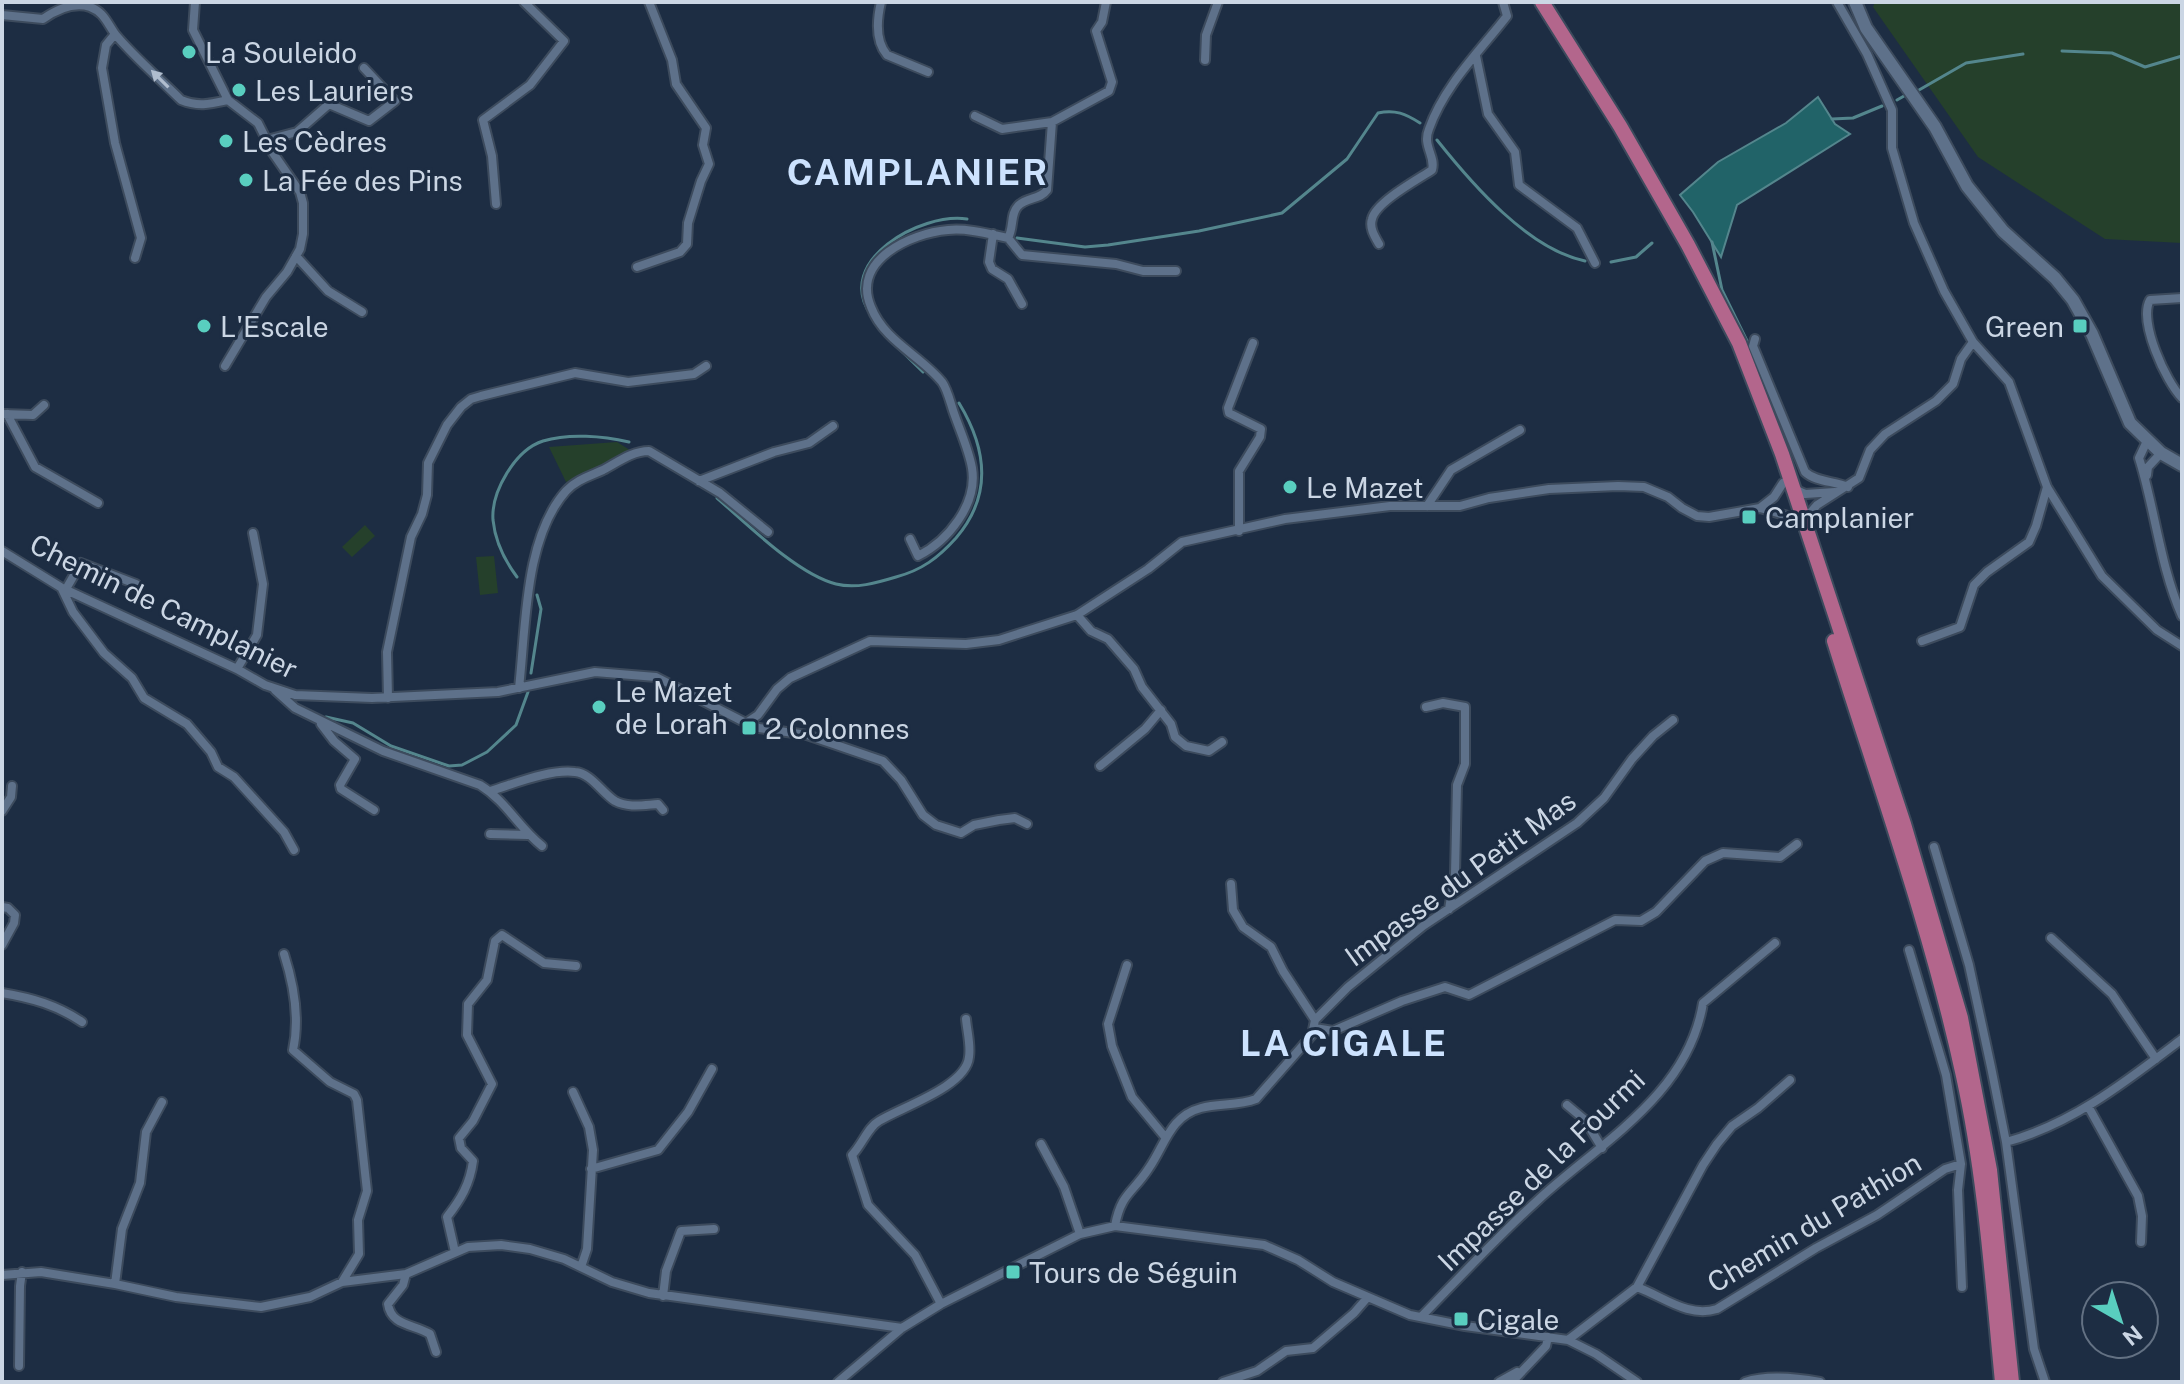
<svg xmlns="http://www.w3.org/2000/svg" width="2184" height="1384" font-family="'Public Sans',sans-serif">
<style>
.green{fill:#25402b}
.water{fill:#216368;stroke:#54868d;stroke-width:2}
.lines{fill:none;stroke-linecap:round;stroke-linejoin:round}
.stream{stroke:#54868d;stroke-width:3}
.street-casing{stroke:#3d4b5d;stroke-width:12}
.secondary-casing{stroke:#3d4b5d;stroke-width:16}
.primary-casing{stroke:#3d4b5d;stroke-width:18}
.street{stroke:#5e718a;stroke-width:8}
.secondary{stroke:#5e718a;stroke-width:12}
.primary{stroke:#b3668c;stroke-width:14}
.oneway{fill:#b0bdce}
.poi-dot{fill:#59cebf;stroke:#1d2d43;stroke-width:3}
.labels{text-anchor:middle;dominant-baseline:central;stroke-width:6;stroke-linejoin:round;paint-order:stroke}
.poi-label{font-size:28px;fill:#cbd6e4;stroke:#1d2d43;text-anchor:start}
.street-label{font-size:28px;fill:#cbd6e4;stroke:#1d2d43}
.district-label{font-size:36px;font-weight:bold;letter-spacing:2px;fill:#cce2fe;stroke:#1d2d43}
</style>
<rect width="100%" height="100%" fill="#1d2d43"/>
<path class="green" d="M1875 2H2182V243L2105 239 1978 157 1873 7Z
M617 442 633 452 597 470 566 482 549 447Z
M365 525 375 536 352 557 342 547Z
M494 556 498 593 480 595 476 557Z"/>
<path class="water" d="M1818 97 1835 124 1850 134 1737 205 1721 257 1693 212 1680 195 1718 162 1786 123Z"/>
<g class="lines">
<path class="stream" d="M2062 51 2112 53 2145 67 2182 56
M1919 90 1966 63 2023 54
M1897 100 1904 96
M1832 119 1853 118 1882 106
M1437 140C1472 184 1528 249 1585 261
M1017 238 1085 247 1108 245 1199 231 1282 213 1347 159 1378 113C1395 109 1406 114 1420 123
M1712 242 1722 290 1750 347
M1611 262 1636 257 1652 243
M871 315C833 261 921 212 967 219
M882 332 923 372
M717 498C747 524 797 574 836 584 856 589 876 583 896 577 922 570 938 558 956 538 993 495 987 449 959 403
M517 577C505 561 495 540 493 520 491 492 515 450 543 441 569 433 603 436 629 442
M531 673 541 609 537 595
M326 717 353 723 391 746 449 766 462 765 487 752 516 725 528 692"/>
<defs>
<path id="street" d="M195 2 193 30 228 100 258 123 273 153 300 192 303 203V234L300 249 287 272 266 297 225 366
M881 2C877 19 875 41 887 55L928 72
M1837 2 1867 54 1892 110V148L1914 223 1944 291 1973 342 2009 382 2047 487 2102 576 2157 630 2182 646
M2 15 43 19C56 10 74 2 90 7 104 12 107 23 115 34 134 57 159 78 181 100 198 107 210 104 228 100
M115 34 106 45 102 68 115 143 141 238 135 258
M1476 56 1488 114 1515 152 1519 185 1577 228 1595 263
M1205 60 1206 35 1218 2
M975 116 1002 129 1052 122 1109 91 1112 82 1096 31 1102 22 1106 2
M267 140 297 132 329 104 369 121 395 101 364 68
M496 204 492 156 483 120 530 85 564 41 524 2
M993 234 989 262 992 269 1008 279 1022 304
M1008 238 1022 255 1116 264 1143 271H1176
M1379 244C1375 237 1369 228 1372 219 1376 202 1417 180 1432 170 1436 156 1422 146 1429 129 1444 86 1479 52 1507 16L1503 2
M296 256 328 291 362 312
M637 267 680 252 687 244 688 223 701 181 709 164 703 145 706 128 676 84 672 60 649 2
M2182 298 2150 300C2138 321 2166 382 2182 398
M1755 339 1753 346 1805 472C1816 482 1834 481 1848 487
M3 414 33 415 44 405
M7 414 35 467 98 503
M2147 441 2139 458C2155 509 2160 566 2182 616
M2147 475 2148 467 2161 453
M699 481 774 452 809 443 833 426
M1794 489 1805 494 1835 492
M1427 506 1451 470 1520 430
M1760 508 1774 497 1783 483
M1804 520 1817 505 1859 478 1870 450 1885 434 1936 401 1953 384 1961 359 1973 342
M1239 531V471L1260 437 1261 429 1229 413 1228 408 1253 343
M910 539 918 556C948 541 978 504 972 468 969 451 961 433 955 416 951 406 948 390 942 382 920 355 884 341 871 307 851 260 911 233 948 230 968 228 989 234 1008 238 1014 228 1010 214 1018 206 1026 197 1040 200 1047 190L1052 122
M2 551 62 588 237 669 265 685 295 695 372 698 498 692 595 672 656 677 746 723 758 715 777 689 790 678 870 641 966 644 999 640 1077 615 1148 569 1182 542 1285 519 1390 506H1460L1489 498 1549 489 1618 486 1644 487 1668 497 1682 508 1697 516 1709 517 1760 508 1795 518
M62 589 73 612 104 653 132 678 144 698 187 724 211 752 218 767 234 777 284 832 294 850
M66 589 81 563 136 584
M1077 615 1091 631 1108 639 1134 669 1142 687 1171 724 1175 737 1186 746 1209 751 1222 742
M1922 641 1960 627 1974 585 1987 572 2029 542 2036 526 2047 487
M237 669 257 635 263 584 253 533
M519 688C526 628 524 538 566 491 576 480 590 476 603 470 618 462 632 451 649 451L720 493 768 532
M275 690 295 708 383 751 480 785C506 801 519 828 542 846
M388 698 387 652 411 537 422 514 427 495 428 463 447 425 461 407 471 399 481 396 575 373 628 382 694 374 706 366
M1426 707 1443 703 1465 707V764L1457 785 1455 874 1449 909
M746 723 759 728 807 735 883 761 901 780 923 815 936 825 961 833 974 825 999 820 1015 818 1027 824
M321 724 334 741 355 759 340 785 341 789 374 810
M1100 766 1145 729 1161 710
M490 791C514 784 549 769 575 772 591 773 602 793 615 801 628 808 643 805 658 804L663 810
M2 811 11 797 12 786
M490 834 528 835
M1934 847 1969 965 1991 1067 2006 1142 2034 1349 2045 1382
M1231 884 1233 910 1243 927 1271 947 1283 971 1315 1020
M2 907 8 908 15 915 14 923 2 945
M2051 938 2112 994 2156 1059
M1909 950 1946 1075 1961 1164 1958 1190 1962 1287
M284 954C294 985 300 1018 293 1050L330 1082 354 1094 357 1100 367 1191 358 1220 359 1254 342 1282
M1127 965 1108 1024 1112 1046 1132 1097 1165 1137
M2 993C32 998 57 1005 82 1022
M1315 1028 1333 1031 1402 1001 1445 987 1469 995 1615 920 1641 921 1656 912 1705 861 1723 853 1780 857 1797 844
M573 1092 589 1127 593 1150 587 1249 581 1267
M1567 1105 1585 1120 1602 1148
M2088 1106 2138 1196 2142 1216 2141 1242
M2006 1142C2073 1124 2128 1080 2182 1039
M1041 1144 1064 1187 1080 1234
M591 1169 658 1150 688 1112 712 1069
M1115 1226C1121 1193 1133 1193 1149 1168 1165 1145 1170 1116 1201 1108 1219 1103 1238 1106 1256 1099L1312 1035 1315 1020 1348 987 1423 926 1577 823 1604 798 1632 759 1653 736 1673 720
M455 1252 447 1217C461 1199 470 1184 473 1161L461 1148 459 1138 473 1121 492 1084 467 1035 468 1004 487 980 495 941 502 935 544 963 576 966
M406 1274 403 1285 388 1304C391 1326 414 1324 430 1334L436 1352
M2 1275 41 1272 115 1284 176 1297 261 1307 310 1297 342 1282 406 1274 468 1247 501 1245 530 1249 564 1259 612 1282 649 1293 902 1328
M115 1284 122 1229 140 1183 146 1132 162 1102
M1637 1287 1703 1165 1717 1144 1732 1126 1758 1108 1790 1080
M663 1296 666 1271 681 1231 714 1229
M941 1304 915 1255 868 1205 852 1155C862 1145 868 1127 879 1121 901 1107 966 1087 969 1057 971 1045 967 1031 966 1019
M1421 1317C1459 1278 1497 1237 1538 1200 1601 1142 1688 1095 1703 1003L1775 943
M1568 1340 1637 1287C1664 1297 1688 1318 1717 1309L1816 1248 1877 1215 1945 1169 1961 1164
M19 1366 20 1286 22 1272
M838 1382 902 1328 941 1304 1080 1234 1115 1226 1264 1245 1298 1260 1333 1282 1410 1315 1465 1326 1568 1340 1596 1354 1637 1382
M1223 1382 1257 1371 1286 1351 1313 1348 1354 1313 1367 1298
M1499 1382 1517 1372
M1512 1382 1546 1346 1548 1337
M1745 1382C1766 1375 1798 1378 1820 1382"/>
<path id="secondary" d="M1855 2 1866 28 1935 127 1967 186 2003 231 2055 278 2073 300 2092 334 2130 423 2161 453 2182 465"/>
<path id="primary" d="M1542 2 1620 126 1688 245 1739 343 1782 454 1904 824 1961 1018 1990 1170 2012 1382
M1834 641C1879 785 1931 928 1963 1076 1985 1176 1992 1280 2002 1382"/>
</defs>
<use href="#street" class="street-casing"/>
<use href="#secondary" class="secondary-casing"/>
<use href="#primary" class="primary-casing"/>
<use href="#street" class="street"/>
<use href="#secondary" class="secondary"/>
<use href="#primary" class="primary"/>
</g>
<defs><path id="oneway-solid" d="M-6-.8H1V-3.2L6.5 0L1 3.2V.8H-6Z" transform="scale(2)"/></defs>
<use class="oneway" href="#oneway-solid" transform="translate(160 79) rotate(-135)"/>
<g class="poi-dot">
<circle cx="189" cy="52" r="8"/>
<circle cx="239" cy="90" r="8"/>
<circle cx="226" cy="141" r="8"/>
<circle cx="246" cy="180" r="8"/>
<circle cx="204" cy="326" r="8"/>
<rect x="2072" y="318" width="16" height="16" rx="4"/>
<circle cx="1290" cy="487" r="8"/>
<rect x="1741" y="509" width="16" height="16" rx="4"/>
<circle cx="599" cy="707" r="8"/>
<rect x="741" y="720" width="16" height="16" rx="4"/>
<rect x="1005" y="1264" width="16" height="16" rx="4"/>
<rect x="1453" y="1311" width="16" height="16" rx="4"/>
</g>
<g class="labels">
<g class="poi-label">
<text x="205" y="52">La Souleido</text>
<text x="255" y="90">Les Lauriers</text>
<text x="242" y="141">Les Cèdres</text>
<text x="262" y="180">La Fée des Pins</text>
<text x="220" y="326">L'Escale</text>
<text x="2064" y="326" text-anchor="end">Green</text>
<text x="1306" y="487">Le Mazet</text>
<text x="1765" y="517">Camplanier</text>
<text x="615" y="691">Le Mazet<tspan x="615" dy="32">de Lorah</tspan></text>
<text x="765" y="728">2 Colonnes</text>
<text x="1029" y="1272">Tours de Séguin</text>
<text x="1477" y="1319">Cigale</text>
</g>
<g class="street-label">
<text transform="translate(164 606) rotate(26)">Chemin de Camplanier</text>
<text transform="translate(1460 878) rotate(-36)">Impasse du Petit Mas</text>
<text transform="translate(1541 1170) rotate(-44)">Impasse de la Fourmi</text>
<text transform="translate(1814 1222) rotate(-31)">Chemin du Pathion</text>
</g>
<g class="district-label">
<text x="918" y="172">CAMPLANIER</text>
<text x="1344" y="1043">LA CIGALE</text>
</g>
</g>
<rect width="2184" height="1384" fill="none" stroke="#cbd6e4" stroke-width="8"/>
<g transform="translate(2120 1320) rotate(141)"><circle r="38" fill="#1d2d43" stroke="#637183" stroke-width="2"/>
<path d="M0-6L14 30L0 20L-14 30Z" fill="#59cebf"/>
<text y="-12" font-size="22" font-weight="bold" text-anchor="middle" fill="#cbd6e4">N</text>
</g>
</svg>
